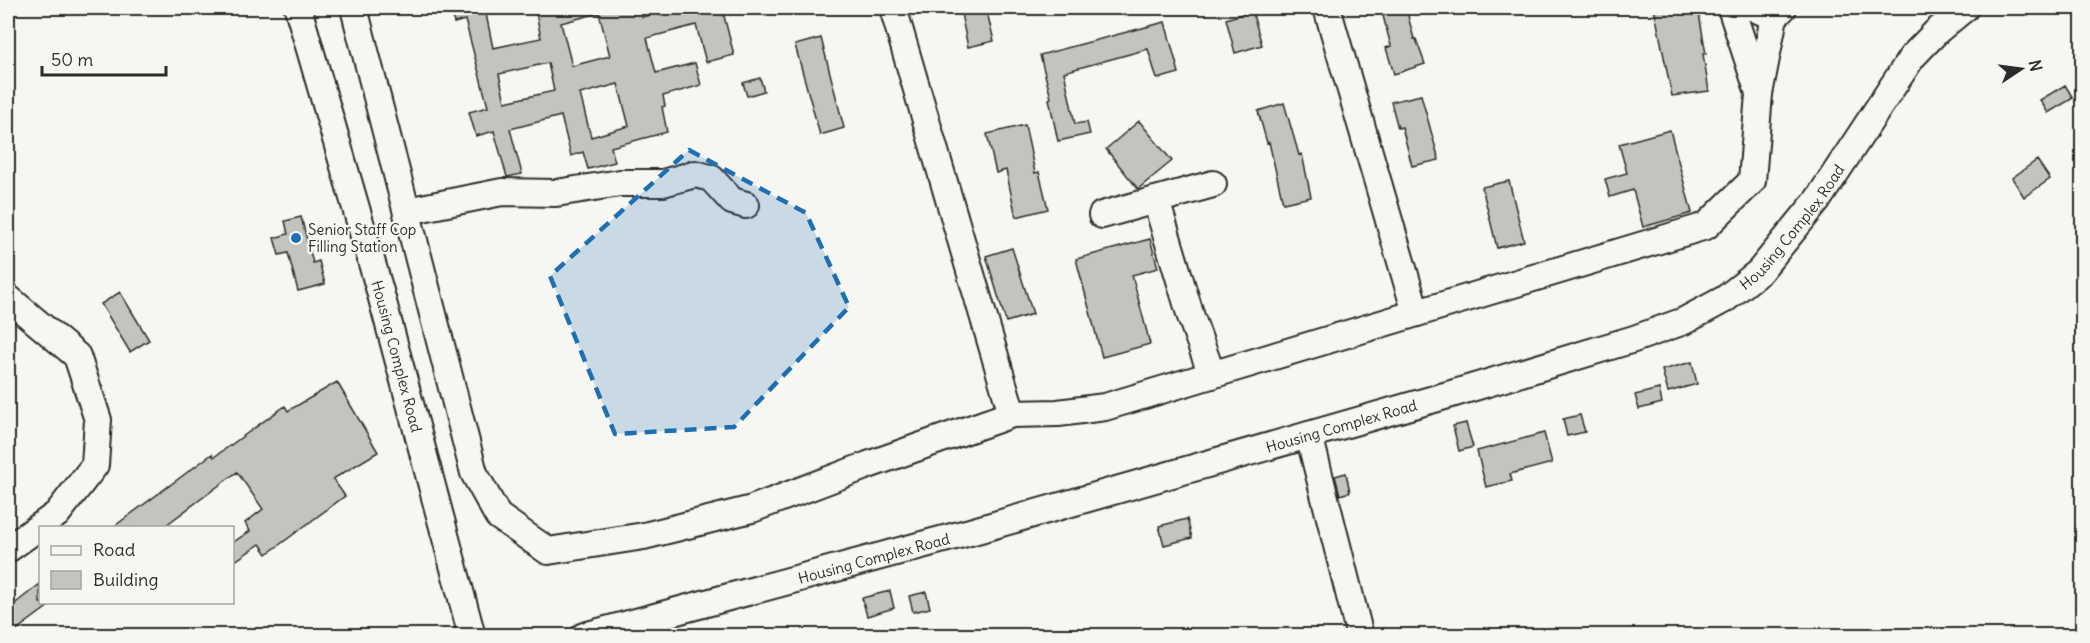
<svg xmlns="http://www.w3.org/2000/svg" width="2090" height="643" font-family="Delius,sans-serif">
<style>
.building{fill:#c3c3c0;stroke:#2b2b2b;stroke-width:1.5;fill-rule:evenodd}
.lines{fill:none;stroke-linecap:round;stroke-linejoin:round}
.minor-casing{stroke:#2b2b2b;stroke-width:30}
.minor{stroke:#f6f6f2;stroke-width:26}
.marked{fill:#1f6fb2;fill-opacity:0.2;stroke:#1f6fb2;stroke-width:4.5;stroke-dasharray:12 8;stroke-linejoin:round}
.poi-dot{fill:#1f6fb2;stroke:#f6f6f2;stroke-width:2}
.labels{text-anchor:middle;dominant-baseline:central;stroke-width:4.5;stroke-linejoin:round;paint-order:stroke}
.street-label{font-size:15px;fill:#2b2b2b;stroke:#f6f6f2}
.poi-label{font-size:15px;fill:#2b2b2b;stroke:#f6f6f2;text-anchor:start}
</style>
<rect width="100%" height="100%" fill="#f6f6f2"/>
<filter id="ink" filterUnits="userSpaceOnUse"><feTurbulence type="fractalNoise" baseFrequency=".0167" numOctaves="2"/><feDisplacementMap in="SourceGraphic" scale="12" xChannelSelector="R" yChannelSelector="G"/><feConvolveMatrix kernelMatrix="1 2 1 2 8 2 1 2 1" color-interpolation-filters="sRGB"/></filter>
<g filter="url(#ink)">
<path class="building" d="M450 8H494V12L486 14 493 48 541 38 535 8H639L642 17 677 8H722L734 55 706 62 696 25 647 38 656 73 695 63 701 85 663 96 665 106 662 107 667 132 611 147 615 162 588 169 583 152 571 156 561 116 510 129 522 174 507 177 494 131 476 136 469 112 488 107 465 20 454 23ZM599 13 610 56 572 66 561 23ZM548 63 554 91 505 102 499 74ZM618 84 629 126 591 137 580 94Z
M967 8H986L994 41 968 47 960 9Z
M1401 8H1406L1414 39H1416L1425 64 1394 74 1386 48 1391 46 1382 12Z
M1654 8H1698L1706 54H1703L1709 91 1672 96Z
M1252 11 1262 45 1235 53 1226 19Z
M1165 22 1179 73 1157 79 1148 49 1064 72 1075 124 1087 122 1090 134 1058 141 1049 99 1051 98 1040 55Z
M821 38 844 128 820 135 795 45Z
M760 78 764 91 747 96 743 83Z
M2065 85 2073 98 2048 113 2040 100Z
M1421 95 1439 160 1412 166 1402 127 1398 128 1391 102Z
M1284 103 1299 155 1302 154 1311 197 1283 203 1269 142 1267 143 1258 111Z
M1139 121 1172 161 1138 189 1106 149Z
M1025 125 1035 173 1039 172 1048 209 1016 217 1006 170 996 173 987 134Z
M1670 130 1692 213 1643 227 1633 190 1610 197 1605 179 1627 173 1619 144Z
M2037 160 2050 179 2024 197 2012 178Z
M1509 181 1524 241 1497 248 1482 187Z
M301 217 313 263 319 261 325 284 298 291 288 253 279 255 274 238 288 234 285 221Z
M1150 239 1158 268 1132 275 1150 344 1102 357 1076 259Z
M1012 248 1033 314 1006 322 986 256Z
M120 292 149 340 130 352 101 304Z
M1692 362 1697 384 1668 392 1662 370Z
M337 382 378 452 333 479 345 496 267 554 260 544 232 563V543L250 531 245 523 263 509 237 472 162 528H112L212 454 214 457 285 406 288 411Z
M1659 389 1662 403 1639 409 1635 395Z
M1580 415 1585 432 1567 436 1563 419Z
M1466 423 1473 447 1459 451 1453 426Z
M1544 433 1552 463 1510 474 1512 481 1486 487 1477 451Z
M1346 473 1350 492 1340 495 1335 476Z
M1187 519 1192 538 1164 545 1159 526Z
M40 584V603H53L8 636V609Z
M890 591 894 608 867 616 862 598Z
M926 592 930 608 913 612 909 596Z"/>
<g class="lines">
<defs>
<g id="minor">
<path id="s1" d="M298 8 380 291 472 636"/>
<path d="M354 8 474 473 498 516 548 551 644 536 752 509 868 465 1012 414 1058 413 1105 407 1706 226 1752 181 1759 94 1774 17 1783 8"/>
<path d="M893 8 1012 414"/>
<path d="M1327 8 1416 313"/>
<path d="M1731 8 1758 90"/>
<path d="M1754 8 1774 17"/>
<path d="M1156 200 1191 317 1212 375"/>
<path d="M407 211 502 192 556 193 620 183H663L695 174 711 178 732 201 746 205"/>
<path d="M1102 215 1213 184"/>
<path d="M8 298 77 356 98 420 95 465 57 514 8 549"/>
<path d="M1309 435 1360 636"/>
<path id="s2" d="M584 636 970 532 1448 395 1634 339 1684 321 1725 299 1759 272 1817 201 1912 57 1937 31 1965 8"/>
</g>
</defs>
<use href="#minor" class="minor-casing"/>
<use href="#minor" class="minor"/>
</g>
</g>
<path class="marked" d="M689 150 806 213 849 307 734 427 615 434 550 276Z"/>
<circle class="poi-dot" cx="296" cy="238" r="6"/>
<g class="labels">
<g class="street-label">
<text stroke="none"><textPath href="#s2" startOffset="1290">Housing Complex Road</textPath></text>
<text stroke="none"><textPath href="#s1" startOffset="362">Housing Complex Road</textPath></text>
<text stroke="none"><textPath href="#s2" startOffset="786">Housing Complex Road</textPath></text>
<text stroke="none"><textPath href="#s2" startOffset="300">Housing Complex Road</textPath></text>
</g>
<g class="poi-label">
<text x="308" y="229">Senior Staff Cop<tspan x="308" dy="17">Filling Station</tspan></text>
</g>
</g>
<rect width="2090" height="643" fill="none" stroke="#f6f6f2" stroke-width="30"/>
<rect x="15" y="15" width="2060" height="613" fill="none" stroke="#2b2b2b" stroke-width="2" filter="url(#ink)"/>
<rect x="39" y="526" width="195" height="78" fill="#f6f6f2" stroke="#a5a5a2" stroke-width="1.5"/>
<rect x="51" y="546" width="30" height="9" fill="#f6f6f2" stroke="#a5a5a2" stroke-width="1.5"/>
<text x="93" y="556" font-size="18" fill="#2b2b2b">Road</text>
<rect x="51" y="571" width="30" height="18" fill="#c3c3c0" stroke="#a5a5a2" stroke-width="1.5"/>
<text x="93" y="586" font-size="18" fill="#2b2b2b">Building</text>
<g transform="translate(2021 69) rotate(77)" stroke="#f6f6f2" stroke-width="4.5" paint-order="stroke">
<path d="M0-4.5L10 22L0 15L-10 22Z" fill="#2b2b2b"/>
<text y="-9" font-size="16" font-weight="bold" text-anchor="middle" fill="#2b2b2b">N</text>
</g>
<path d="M42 66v9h124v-9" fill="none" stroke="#2b2b2b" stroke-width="3"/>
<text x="51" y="66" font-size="18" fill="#2b2b2b" stroke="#f6f6f2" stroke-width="4.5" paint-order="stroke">50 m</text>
</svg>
